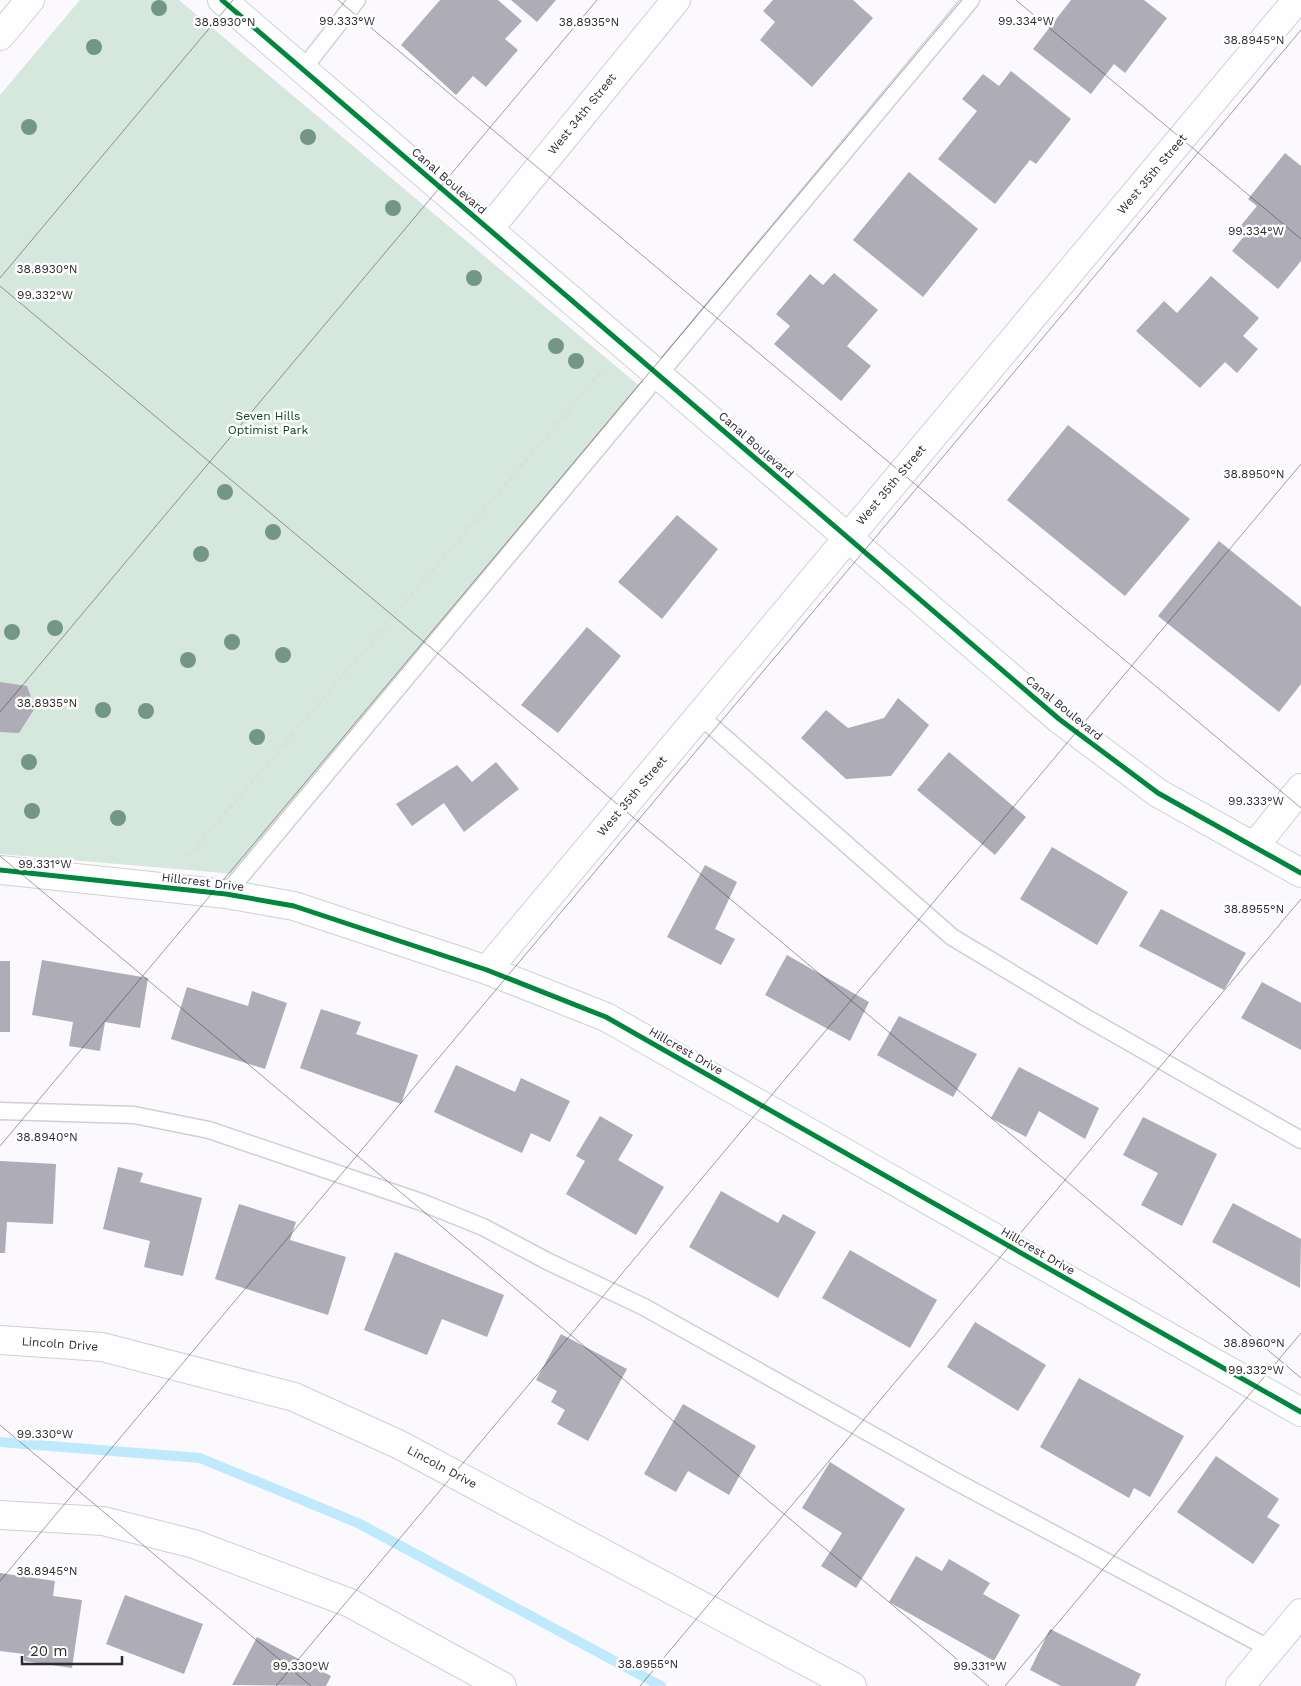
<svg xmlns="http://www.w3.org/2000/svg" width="1301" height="1686" font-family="'Work Sans',sans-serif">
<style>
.green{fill:#d6e7de}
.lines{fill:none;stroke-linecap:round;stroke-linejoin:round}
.stream{stroke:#bfe9fd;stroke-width:10}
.building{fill:#adacb7}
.lane-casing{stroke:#d0cfd3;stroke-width:19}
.street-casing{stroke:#d0cfd3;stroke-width:30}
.secondary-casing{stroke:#d0cfd3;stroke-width:30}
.path{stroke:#ddddde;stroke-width:3;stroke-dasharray:4 4;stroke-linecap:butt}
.lane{stroke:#fefeff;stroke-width:16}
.street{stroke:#fefeff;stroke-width:28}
.secondary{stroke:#fefeff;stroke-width:28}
.cycleway-casing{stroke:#fff;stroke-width:8}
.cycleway{stroke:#00873e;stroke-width:5}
.tree{fill:#739687}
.ticks{fill:none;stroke:#2c2b2e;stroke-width:1;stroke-opacity:0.45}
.labels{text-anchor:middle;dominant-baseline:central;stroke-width:5;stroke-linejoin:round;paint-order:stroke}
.street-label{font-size:12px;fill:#2c2b2e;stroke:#fff}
.park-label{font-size:12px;fill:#034526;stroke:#fff}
.ticks-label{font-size:12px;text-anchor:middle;fill:#2c2b2e;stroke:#fff;stroke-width:5;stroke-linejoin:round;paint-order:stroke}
</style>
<rect width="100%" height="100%" fill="#fbf9fe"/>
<path class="green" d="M80 0H179L643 389 236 874 0 854V95Z"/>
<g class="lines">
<path class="stream" d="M0 1442 200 1458 358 1523 661 1686"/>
</g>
<path class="building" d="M440 0H498L522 21 505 39 518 50 486 87 473 76 456 95 401 45Z
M511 0H556L537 22Z
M773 0H853L873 18 812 87 760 40 775 22 763 11Z
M1071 0H1144L1167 18 1125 73 1114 64 1091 94 1033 49Z
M1011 71 1071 119 1036 164 1030 160 995 204 938 159 977 111 962 99 983 74 999 86Z
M1285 153 1301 166V261L1278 289 1232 251 1245 235 1238 229 1257 206 1248 199Z
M909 172 978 229 923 297 853 240Z
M834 273 878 310 847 346 871 366 841 401 774 344 790 326 776 314 810 274 823 285Z
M1211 276 1259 318 1243 336 1258 349 1237 373 1225 362 1200 388 1136 331 1164 301 1177 313Z
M1068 425 1190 519 1125 596 1007 500Z
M677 515 718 549 662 619 618 582Z
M1219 541 1301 607V684L1279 712 1158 616Z
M587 627 621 656 558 733 521 705Z
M0 682 27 686 35 708 19 733 0 732Z
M898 698 929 725 891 776 846 779 801 738 826 710 848 728 884 718Z
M949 752 1026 817 995 855 917 790Z
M496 762 519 789 464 832 444 803 412 826 396 804 457 765 472 782Z
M1052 847 1128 892 1097 945 1020 899Z
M705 865 737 882 715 929 735 939 721 965 667 937Z
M1161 909 1246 953 1224 990 1139 946Z
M787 955 869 1002 850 1041 765 995Z
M42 960 148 978 140 1028 105 1022 100 1051 69 1046 73 1022 32 1015Z
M0 961H10V1032H0Z
M1262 982 1301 1003V1050L1241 1018Z
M187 987 248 1006 252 991 287 1003 265 1069 171 1039Z
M321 1009 361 1022 356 1034 418 1055 401 1104 300 1068Z
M899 1016 977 1054 953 1097 877 1055Z
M456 1065 515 1092 521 1078 570 1101 550 1142 531 1133 522 1153 434 1112Z
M1019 1067 1099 1108 1085 1139 1039 1111 1026 1137 991 1118Z
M600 1116 633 1135 618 1160 664 1187 636 1235 566 1194 585 1161 576 1156Z
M1143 1117 1217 1154 1182 1226 1141 1205 1158 1173 1123 1155Z
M0 1161 56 1164 53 1224 7 1222 5 1253H0Z
M118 1167 143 1173 140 1182 202 1198 183 1276 144 1267 150 1241 103 1229Z
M721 1191 778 1223 783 1214 816 1232 778 1298 689 1247Z
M1233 1203 1301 1239 1300 1288 1212 1242Z
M239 1204 296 1222 290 1240 346 1257 328 1315 215 1279Z
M850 1250 937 1300 910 1348 822 1298Z
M395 1252 504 1295 487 1337 442 1319 427 1355 364 1330Z
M975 1322 1046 1365 1018 1411 947 1367Z
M561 1334 627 1369 588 1441 557 1424 565 1410 551 1402 557 1391 536 1380Z
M1079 1378 1184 1436 1150 1497 1134 1488 1129 1498 1040 1447Z
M683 1404 756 1446 729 1495 688 1471 676 1492 644 1474Z
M1216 1456 1279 1499 1267 1517 1280 1525 1253 1564 1177 1512Z
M830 1462 905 1509 856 1588 821 1566 842 1533 802 1508Z
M916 1556 942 1571 949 1559 990 1583 983 1594 1020 1615 994 1661 889 1602Z
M0 1573 55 1581 53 1596 82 1600 72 1668 24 1661V1654L0 1651Z
M125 1595 203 1624 184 1674 106 1644Z
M1050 1629 1141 1674 1135 1686H1061L1030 1670Z
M257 1637 331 1676 326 1686 232 1685Z"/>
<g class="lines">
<defs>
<path id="lane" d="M303 69 357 0
M699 715 952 937 1085 1017 1301 1140
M226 894 971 0
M0 1111 134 1115 209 1130 421 1202 483 1227 547 1261 644 1307 953 1480 1270 1649"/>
<path id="street" d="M222 0 1059 719 1158 793 1301 873
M489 229 676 0
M1254 847 1301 788
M0 870 226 894 294 906 487 970 606 1017 1301 1412
M487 970 1297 0
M0 1340 102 1347 294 1397 398 1444 852 1686
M0 1515 103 1521 194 1544 350 1603 502 1686
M1240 1686 1301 1613"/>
<path id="secondary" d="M0 36 30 0"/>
</defs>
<use href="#lane" class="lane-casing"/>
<use href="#street" class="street-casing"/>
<use href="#secondary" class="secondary-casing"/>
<path class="path" d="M188 857 604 369"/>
<use href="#lane" class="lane"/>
<use href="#street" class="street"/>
<use href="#secondary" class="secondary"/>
<defs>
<path id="cycleway" d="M222 0 1059 719 1158 793 1301 873
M0 870 226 894 294 906 487 970 606 1017 1301 1412"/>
</defs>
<use href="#cycleway" class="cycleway-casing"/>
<use href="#cycleway" class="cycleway"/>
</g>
<g class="tree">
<circle cx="159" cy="8" r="8"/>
<circle cx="94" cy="47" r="8"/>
<circle cx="29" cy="127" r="8"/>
<circle cx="308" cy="137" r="8"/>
<circle cx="393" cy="208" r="8"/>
<circle cx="474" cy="278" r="8"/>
<circle cx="556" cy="346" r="8"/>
<circle cx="576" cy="361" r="8"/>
<circle cx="225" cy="492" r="8"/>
<circle cx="273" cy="532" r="8"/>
<circle cx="201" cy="554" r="8"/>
<circle cx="55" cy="628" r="8"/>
<circle cx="12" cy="632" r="8"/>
<circle cx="232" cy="642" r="8"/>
<circle cx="283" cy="655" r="8"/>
<circle cx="188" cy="660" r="8"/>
<circle cx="103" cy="710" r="8"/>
<circle cx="146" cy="711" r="8"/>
<circle cx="257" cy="737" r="8"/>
<circle cx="29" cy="762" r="8"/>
<circle cx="32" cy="811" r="8"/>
<circle cx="118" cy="818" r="8"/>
</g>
<path class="ticks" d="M338 0 1301 808M1016 0 1301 239M0 278 233 0M0 286 1301 1378M0 712 597 0M0 856 989 1686M0 1146 962 0M0 1425 311 1686M0 1581 1301 30M276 1686 1301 464M640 1686 1301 899M1005 1686 1301 1333"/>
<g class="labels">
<g class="street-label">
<text transform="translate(582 114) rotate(-51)">West 34th Street</text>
<text transform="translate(1152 174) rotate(-50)">West 35th Street</text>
<text transform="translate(449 181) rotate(41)">Canal Boulevard</text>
<text transform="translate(756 445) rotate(41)">Canal Boulevard</text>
<text transform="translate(891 485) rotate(-50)">West 35th Street</text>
<text transform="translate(1064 708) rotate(39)">Canal Boulevard</text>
<text transform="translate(632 796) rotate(-50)">West 35th Street</text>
<text transform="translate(203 882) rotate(7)">Hillcrest Drive</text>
<text transform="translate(686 1051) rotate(30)">Hillcrest Drive</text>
<text transform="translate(1038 1251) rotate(30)">Hillcrest Drive</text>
<text transform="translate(60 1344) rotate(4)">Lincoln Drive</text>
<text transform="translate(442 1467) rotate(28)">Lincoln Drive</text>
</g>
<g class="park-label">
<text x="268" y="416">Seven Hills<tspan x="268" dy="14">Optimist Park</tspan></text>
</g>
</g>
<g class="ticks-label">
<text x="347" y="25">99.333°W</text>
<text x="1026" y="25">99.334°W</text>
<text x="225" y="26">38.8930°N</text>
<text x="589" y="26">38.8935°N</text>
<text x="1254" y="44">38.8945°N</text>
<text x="1256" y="235">99.334°W</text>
<text x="47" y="273">38.8930°N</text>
<text x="45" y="299">99.332°W</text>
<text x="1254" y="478">38.8950°N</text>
<text x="47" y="707">38.8935°N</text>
<text x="1256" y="805">99.333°W</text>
<text x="45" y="868">99.331°W</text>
<text x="1254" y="913">38.8955°N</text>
<text x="47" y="1141">38.8940°N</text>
<text x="1254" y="1347">38.8960°N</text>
<text x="1256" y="1374">99.332°W</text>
<text x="45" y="1438">99.330°W</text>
<text x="47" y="1575">38.8945°N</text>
<text x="648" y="1668">38.8955°N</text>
<text x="301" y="1670">99.330°W</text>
<text x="980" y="1670">99.331°W</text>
</g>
<path d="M22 1656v8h100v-8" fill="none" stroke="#2c2b2e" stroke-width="2.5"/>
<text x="30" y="1656" font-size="15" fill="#2c2b2e" stroke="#ffffff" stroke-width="4" paint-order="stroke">20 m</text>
</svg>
